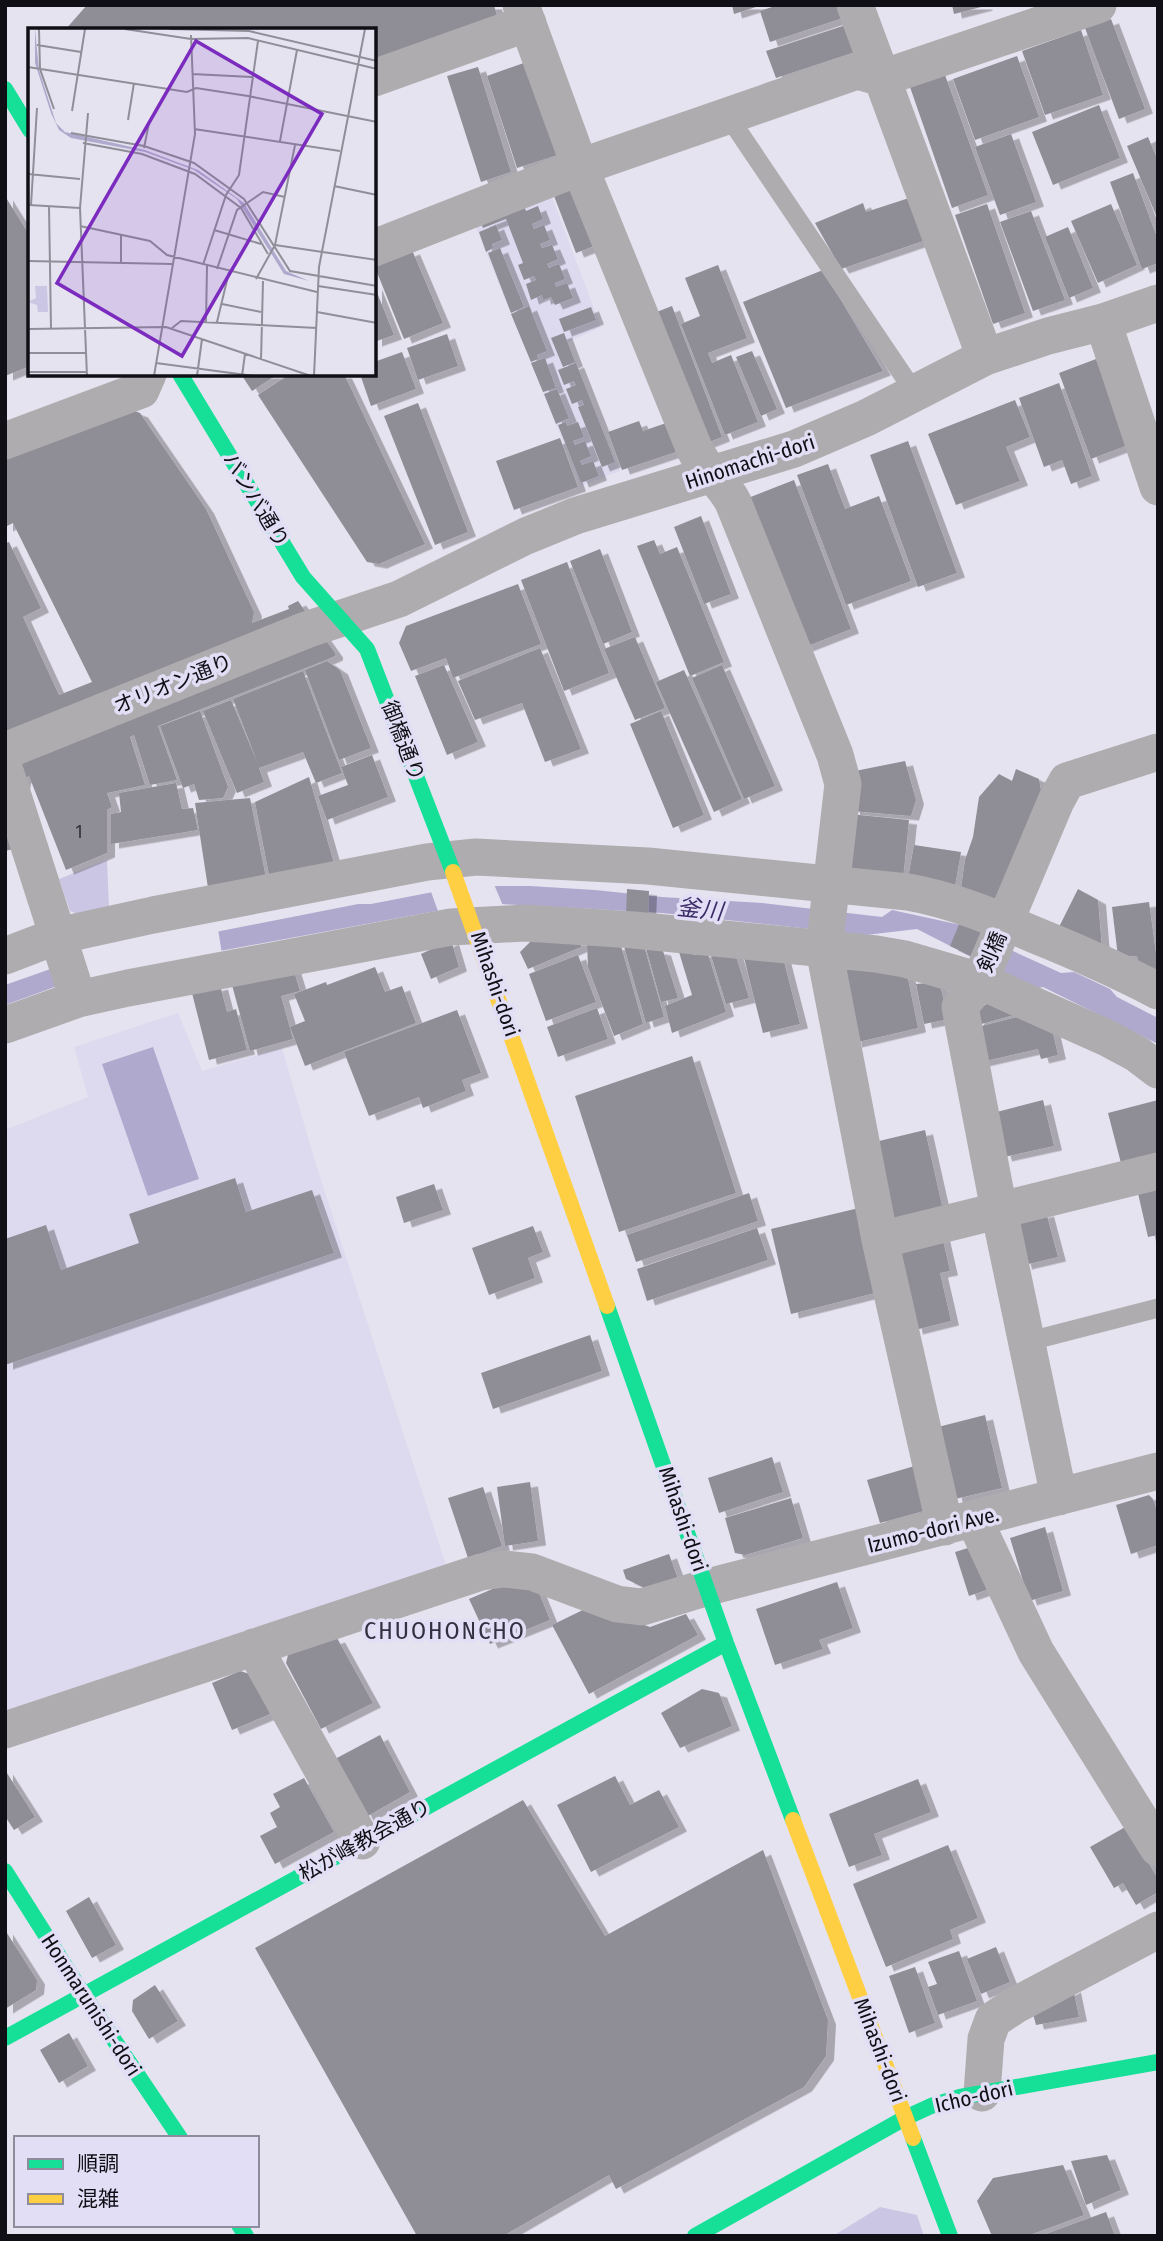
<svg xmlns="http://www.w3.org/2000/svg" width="1163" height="2241" font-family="'Fira Sans Condensed','Noto Sans JP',sans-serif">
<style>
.built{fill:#ddd9ef}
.green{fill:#cbc6e4}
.water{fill:#afa9ce}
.pier{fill:#e6e3f0}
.building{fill:#8f8d96;filter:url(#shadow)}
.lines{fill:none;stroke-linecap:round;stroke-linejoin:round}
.lane{stroke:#afacaf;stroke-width:19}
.street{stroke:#afacaf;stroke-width:37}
.fast{stroke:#16e098;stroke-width:16}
.slow{stroke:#ffcf43;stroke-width:16}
.labels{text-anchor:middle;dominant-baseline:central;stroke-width:7;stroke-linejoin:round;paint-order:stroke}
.number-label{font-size:18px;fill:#302e36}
.street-label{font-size:21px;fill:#100f16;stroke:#e2def5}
.water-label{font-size:23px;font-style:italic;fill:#3b2b67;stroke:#e2def5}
.quarter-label{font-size:24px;letter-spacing:2px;fill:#322f40;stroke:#e2def5}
.inset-road{fill:none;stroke:#908e99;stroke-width:2}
.view{fill:#7b2cbf;fill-opacity:0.15;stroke:#7b2cbf;stroke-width:3.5}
.inset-edge{fill:none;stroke:#100f16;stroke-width:3.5}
</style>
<defs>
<filter id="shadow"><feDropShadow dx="8" dy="4.5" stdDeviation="0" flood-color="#0004"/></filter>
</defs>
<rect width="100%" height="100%" fill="#e6e3f0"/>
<path class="built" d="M551 195 601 327 568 342 620 471 581 486 475 225Z
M178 1013 202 1071 282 1048 314 1158 446 1565 5 1713V1130L88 1097 74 1047Z"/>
<path class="green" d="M107 860 109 908 83 916 70 911 59 879Z
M880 2207 917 2215 924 2236H833Z"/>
<path class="water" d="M464 886H530L595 890 662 897 762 903 882 917 892 910 979 929 1013 951 1061 973 1074 972 1110 989 1117 997 1158 1018V1044L1043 987 1034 989 917 929 866 935 662 913 541 906 500 904 463 906 85 976 5 1005V985L79 959 358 904H371Z
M153 1047 199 1179 148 1196 102 1064Z"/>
<path class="pier" d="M464 882H493L504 908 439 914 430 889Z
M218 929 222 954 86 979 78 956Z"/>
<path class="building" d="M87 5H494L499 23 374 65V30H65Z
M732 5H759V6L734 14Z
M778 5H842L846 17 770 42 760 11Z
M952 5H984L985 6 954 14Z
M1111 19 1145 109 1119 119 1085 28Z
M849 24 858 51 776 78 766 51Z
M1081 30 1103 95 1045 115 1022 51Z
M1017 56 1039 117 975 140 953 79Z
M535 59 567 152 517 168 487 76Z
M478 67 511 172 481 182 447 76Z
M945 75 988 195 952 208 910 87Z
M1099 105 1120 158 1053 185 1032 132Z
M1011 134 1036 202 1000 215 975 147Z
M1148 137 1158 161V220L1127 146Z
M1133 173 1158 240V263L1142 269 1110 182Z
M574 188 602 243 576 253 554 196Z
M5 196 30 236V366L5 376Z
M909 198 923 241 841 269 815 223 863 203 866 212Z
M987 204 1025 313 993 324 955 215Z
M1111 204 1137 265 1098 283 1071 221Z
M524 206 526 211 538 206 543 219 532 224 534 229 544 225 550 240 540 244 542 248 552 245 558 259 547 264 549 268 559 264 565 279 555 283 556 287 567 283 573 298 555 305 551 297 543 300 542 295 531 300 526 284 536 280 534 276 524 280 518 265 523 263 506 219 483 228 481 223Z
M1031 211 1065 300 1033 311 1000 222Z
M496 225 502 240 492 244 493 248 486 252 479 232Z
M1068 227 1093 288 1069 298 1045 237Z
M500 248 524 307 511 313 488 253Z
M412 250 443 323 404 339 374 265Z
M718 265 747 338 708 353 712 363 731 355 758 422 725 435 681 324 700 316 685 278Z
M823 270 883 371 786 408 743 302Z
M374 285 394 335 374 342Z
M529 306 547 351 537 355 538 359 531 362 511 314Z
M672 306 722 437 704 444 654 313Z
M591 307 596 320 564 332 559 319Z
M564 333 575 362 563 367 551 338Z
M447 334 458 366 418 380 407 348Z
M752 351 777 409 761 416 736 357Z
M402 352 416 389 371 406 360 374H374V362Z
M545 358 556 388 543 392 531 363Z
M1096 359 1128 445 1091 459 1059 373Z
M576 363 615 462 602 467 578 407 584 405 582 400 572 404 566 389 576 385 574 381 564 385 558 370Z
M241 374H278L252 391Z
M290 374H344L425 544 379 564 367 562 258 395Z
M1059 383 1092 476 1071 484 1062 460 1044 467 1019 398Z
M557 389 569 418 556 424 544 394Z
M1015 400 1030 437 1006 447 1020 481 956 505 928 434Z
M418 403 468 532 435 545 384 416Z
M129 409 140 413 206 509 254 612 252 623 289 609 288 606 298 601 335 653V656L326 660 158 726 177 780 150 785 134 735 130 737 145 785 107 793 112 807 107 810V853L66 870 29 776 23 779 13 849 5 851V543L9 542 41 608 23 617 59 695 92 682 13 523 5 527V457Z
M639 421 643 431 672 421 682 450 622 470 608 432Z
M566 422 567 426 578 422 584 437 573 441 575 445 585 441 591 456 580 461 582 465 593 461 599 476 581 483 558 425Z
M560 438 578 487 514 510 496 461Z
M908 441 957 573 918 587 870 455Z
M828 464 845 509 879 496 911 581 846 605 797 475Z
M794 480 851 629 805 647 748 498Z
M701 516 731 594 704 604 674 527Z
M654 540 660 554 677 547 724 662 690 676 637 546Z
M600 549 632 632 603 644 570 561Z
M567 562 609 673 564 691 521 580Z
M518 584 541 644 453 678 446 658 411 671 399 643 406 626Z
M635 637 665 708 635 720 604 649Z
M540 648 581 749 545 762 522 703 475 720 458 681Z
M327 661 340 670 371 748 339 760 305 670Z
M444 665 478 742 447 755 415 676Z
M722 665 775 786 744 799 692 678Z
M684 670 742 799 714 812 656 682Z
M303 671 342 773 316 783 303 752 259 768 264 782 237 793 203 711 231 700 258 764 233 699Z
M200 711 228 787 223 798 199 800 194 784 183 788 160 726Z
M661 711 704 815 673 828 630 724Z
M372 755 388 797 327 820 318 796 348 785 341 767Z
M905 761 916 800 911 816 852 811 850 772Z
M1016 769 1039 779 1041 791 1003 898 990 902 961 888 965 860 973 837 979 797 999 774 1012 781Z
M309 777 335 867 270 880 255 802Z
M176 783 182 809 193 808 198 830 111 844V814L121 812 119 793Z
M250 798 266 878 208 888 195 803Z
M849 814 909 820 903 879 844 874Z
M914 845 961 852 955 886 908 879Z
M627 889 649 891 648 917 626 915Z
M1078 889 1098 900 1102 949 1059 927Z
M1149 902 1158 969 1140 970 1137 956 1118 957 1112 907Z
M960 922 987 933 976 958 950 946Z
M533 939 581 941V947L528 969 520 952Z
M451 940 459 967 431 979 421 954Z
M587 943 621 946 643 1024 614 1036 588 967Z
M623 943 644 946 664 1017 646 1023Z
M646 948 663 951 678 998 661 1002Z
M692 951 694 955 707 951 726 1012 672 1033 665 1006 692 995 679 952Z
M710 952 735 953 749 998 726 1004Z
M743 954 783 958 800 1024 763 1033Z
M578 955 596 1002 546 1021 529 974Z
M844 965 907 974 918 1028 854 1043Z
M375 967 385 992 402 986 416 1023 305 1066 290 1027 305 1021 294 994 326 982 327 985Z
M293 968 300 991 281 996 293 1039 250 1051 232 985Z
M939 982 949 1019 924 1024 916 984Z
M220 985 227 1012 236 1009 247 1050 209 1060 192 993Z
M990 1002 1014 1015 974 1026 980 1008Z
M597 1008 608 1039 558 1057 547 1027Z
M457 1010 481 1073 462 1080 466 1091 423 1108 419 1097 369 1116 344 1052Z
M1025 1015 1051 1025 1058 1055 1041 1059 1038 1049 981 1062 974 1028Z
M692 1056 736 1193 619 1232 575 1096Z
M1043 1100 1054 1146 1004 1157 993 1113Z
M1158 1100V1158L1122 1167 1108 1113Z
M925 1130 943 1210 892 1221 875 1142Z
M235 1178 246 1212 312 1190 334 1253 5 1365V1239L46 1225 61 1270 139 1243 129 1214Z
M434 1184 443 1210 404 1223 396 1197Z
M1158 1184V1235L1148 1237 1137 1189Z
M749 1193 758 1221 636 1262 627 1235Z
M863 1207 883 1291 791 1314 771 1229Z
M1046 1212 1058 1257 1024 1265 1015 1226 1023 1218Z
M533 1226 543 1252 528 1258 535 1278 489 1295 472 1248Z
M757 1228 768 1260 647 1301 637 1269Z
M942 1236 950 1271 940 1273 951 1321 915 1330 897 1253Z
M590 1335 602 1371 493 1409 481 1373Z
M985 1415 1002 1488 955 1499 938 1427Z
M772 1457 783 1492 719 1513 708 1478Z
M918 1465 931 1509 880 1523 867 1480Z
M530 1482 538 1541 505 1546 497 1487Z
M483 1487 502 1546 468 1558 448 1498Z
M1149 1495 1153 1499 1158 1514V1545L1131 1554 1116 1505Z
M791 1498 803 1538 745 1555 735 1553 725 1518Z
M1045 1527 1063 1591 1029 1601 1010 1538Z
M981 1544 995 1587 969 1596 955 1552Z
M669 1554 678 1579 649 1590 626 1579 623 1570Z
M511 1581 537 1588 550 1620 490 1644 469 1599Z
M837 1582 853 1628 819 1640 823 1649 775 1665 756 1609Z
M591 1606 650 1627 686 1614 698 1635 589 1694 552 1625Z
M337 1638 373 1703 321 1729 286 1663 288 1655Z
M240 1671 253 1675 270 1714 232 1730 212 1683Z
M702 1689 719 1693 732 1726 680 1748 661 1713Z
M380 1735 410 1792 366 1817 335 1759Z
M5 1770 35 1817 14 1830 5 1816Z
M615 1776 630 1805 659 1790 679 1827 591 1872 557 1805Z
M304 1778 334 1832 275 1864 260 1836 277 1827 270 1813 280 1807 273 1794Z
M918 1779 931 1812 874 1834 882 1855 849 1867 829 1814Z
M523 1800 605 1936 763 1850 828 2020 826 2056 804 2087 616 2189 609 2175 503 2236H417L255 1948Z
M1127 1826 1158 1879V1892L1136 1905 1123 1883 1114 1888 1090 1847Z
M948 1845 978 1918 950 1930 953 1939 886 1967 853 1884Z
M89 1897 116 1945 92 1958 66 1911Z
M5 1930 37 1980 36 1990 5 2009Z
M996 1947 1010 1982 981 1994 967 1959Z
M959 1951 977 2001 938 2015 928 1987 937 1984 928 1962Z
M915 1967 935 2023 909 2033 889 1976Z
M155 1985 178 2021 149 2039 132 2011 133 2000Z
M1073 1988 1079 2017 1036 2025 1032 2010Z
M69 2033 88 2066 59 2083 40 2050Z
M1107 2155 1121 2190 1086 2205 1071 2161Z
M1063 2165 1084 2215 1027 2236H992L977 2201 993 2178Z
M1106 2212 1115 2236H1043V2235Z"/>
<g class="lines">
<path class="lane" d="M728 116 915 393
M1026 1342 1158 1308"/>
<path class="street" d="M521 5 580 167 694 448C703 469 723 482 733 502L835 755 843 784 824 949 880 1240 945 1527
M855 5 985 357
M374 78 528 23
M374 248 580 167 857 71 882 78 1098 5
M1103 322 1158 487
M5 441 141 390 148 374
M5 751 306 630 399 599 526 536 575 516 794 449 866 418 985 357 1048 336 1103 322 1158 303
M5 771 78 999
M5 956 57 936 153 915 427 862 476 857 648 866 908 892C953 900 993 917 1035 935 1077 952 1118 970 1158 991
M5 1025 78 999 128 988 451 927 525 923 634 930 876 954 905 959 980 981 1109 1039 1137 1054 1158 1070
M880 1240 1158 1171
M1059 1497 999 1210 960 1007 980 981 1056 801 1067 781 1158 752
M974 1519 1036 1652 1158 1848
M254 1647 362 1841
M5 1730 481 1572 504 1569 532 1572 617 1604 642 1607 708 1587 1158 1471
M982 2093 986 2039 993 2020 1014 2006 1158 1930"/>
<path class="fast" d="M5 89 30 130
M180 374 303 577 367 649 453 872
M607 1306 726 1643 793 1820
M5 1871 83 1994 180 2138
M5 2038 726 1643
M913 2138 950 2236
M239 2225 246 2236
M695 2236 905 2118 931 2106 960 2097 1158 2062"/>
<path class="slow" d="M453 872 607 1306
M793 1820 913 2138"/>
</g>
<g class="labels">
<g class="number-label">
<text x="79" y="832">1</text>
</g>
<g class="street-label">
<text transform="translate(750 462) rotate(-18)">Hinomachi-dori</text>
<text transform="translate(256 500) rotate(59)">バンバ通り</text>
<text transform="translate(173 684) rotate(-22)">オリオン通り</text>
<text transform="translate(403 741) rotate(69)">御橋通り</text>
<text transform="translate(992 952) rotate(-67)">剣橋</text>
<text transform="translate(495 984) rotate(71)">Mihashi-dori</text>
<text transform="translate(683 1519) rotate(71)">Mihashi-dori</text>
<text transform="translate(933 1530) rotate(-14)">Izumo-dori Ave.</text>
<text transform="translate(365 1840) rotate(-29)">松が峰教会通り</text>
<text transform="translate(91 2005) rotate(57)">Honmarunishi-dori</text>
<text transform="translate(880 2050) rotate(69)">Mihashi-dori</text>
<text transform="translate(974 2097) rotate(-13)">Icho-dori</text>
</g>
<g class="water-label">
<text transform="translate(700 909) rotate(6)">釜川</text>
</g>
<g class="quarter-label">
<text x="445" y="1631">CHUOHONCHO</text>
</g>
</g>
<g transform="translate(28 28)">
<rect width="348" height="348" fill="#e6e3f0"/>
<path d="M7 258H19L20 284H10L9 277 0 274 8 270Z" fill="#cbc6e4"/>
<path d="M7 1 11 42 28 95 37 104 117 122 170 142 216 175 258 243 281 253 256 246 209 171 166 142 117 124 43 110 31 102 23 85 7 35Z" fill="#afa9ce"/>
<path class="inset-road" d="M11 1 12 41 26 81M97 1 163 11 220 10 349 41M141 1 221 3 349 33M9 17 53 24M0 39 159 64 168 60 220 68 349 94M164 46 224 49M44 83 57 1M100 92 106 55M166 101 312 123M43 105 116 118 166 135 216 171 262 243 349 258M252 113 269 22M55 115 114 126 167 146 213 180 240 226M116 120 121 95M0 146 52 151M306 158 349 167M1 177 52 180M3 177 9 80M21 178 23 300M52 198 122 213 139 227 289 264M186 202 233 216M247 217 349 232M0 233 144 236M93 235V207M175 237 198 167 211 147 230 13M189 241 209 182 235 164 257 169M228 251 247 217 267 117M290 258 349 267M194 276 233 284M289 284 349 295M178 294 179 238M189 294 201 244M144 300 153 293 289 300M0 301 138 299 283 348M0 325H58M233 332 235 253M128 335 226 348M0 344H59M59 348 52 180 60 85M126 348 167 106 163 7M169 348 174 311M214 348 217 326M286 348 291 239 337 1"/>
<path class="view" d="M168 13 294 86 154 328 29 255Z"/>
<rect width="348" height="348" class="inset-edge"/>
</g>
<rect width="1163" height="2241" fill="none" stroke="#100f16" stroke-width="14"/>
<rect x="14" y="2136" width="245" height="91" fill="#e2def5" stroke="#8e8b9c" stroke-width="2"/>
<rect x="28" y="2159" width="35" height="10" fill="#16e098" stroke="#8e8b9c" stroke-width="2"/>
<text x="77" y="2171" font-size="21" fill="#100f16">順調</text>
<rect x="28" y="2194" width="35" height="10" fill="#ffcf43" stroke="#8e8b9c" stroke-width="2"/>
<text x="77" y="2206" font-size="21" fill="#100f16">混雑</text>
</svg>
